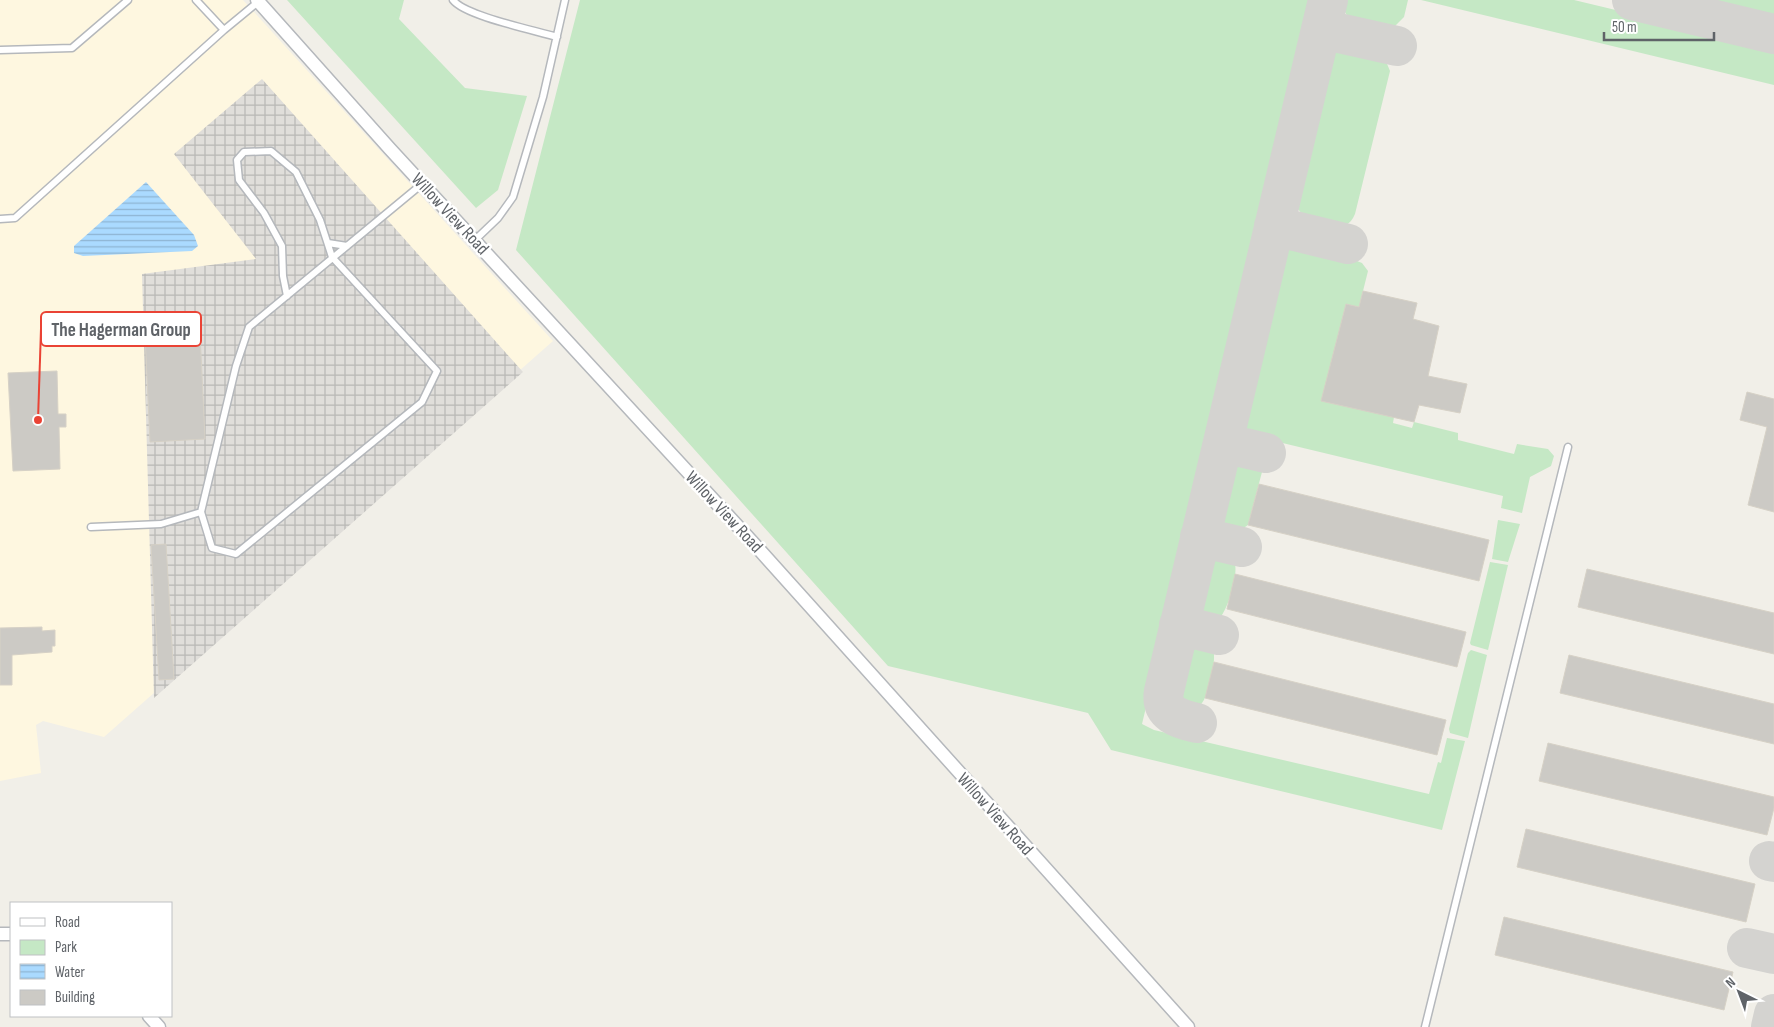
<svg xmlns="http://www.w3.org/2000/svg" width="1774" height="1027" font-family="'Sofia Sans Condensed',sans-serif">
<style>
.commercial{fill:#fef7e0}
.industrial{fill:url(#industrial-grid)}
.green{fill:#c5e8c5}
.water{fill:url(#water-rules)}
.lines{fill:none;stroke-linecap:round;stroke-linejoin:round}
.taxiway{stroke:#d4d3d0;stroke-width:40}
.building{fill:#cccac5;stroke:#d6d1c6}
.service-casing{stroke:#b5b8bc;stroke-width:9}
.minor-casing{stroke:#b5b8bc;stroke-width:15}
.service{stroke:#fff;stroke-width:6}
.minor{stroke:#fff;stroke-width:12}
.labels{text-anchor:middle;dominant-baseline:central;stroke-width:5;stroke-linejoin:round;paint-order:stroke}
.street-label{font-size:18px;fill:#5f6368;stroke:#fff}
.leader{fill:none;stroke:#ea4335;stroke-width:2}
.callout-dot{fill:#ea4335;stroke:#fff;stroke-width:2}
.callout{fill:#fff;stroke:#ea4335;stroke-width:2}
.callout-label{font-size:19px;text-anchor:middle;font-weight:bold;fill:#5f6368}
</style>
<defs>
<pattern id="industrial-grid" width="8" height="8" patternUnits="userSpaceOnUse" patternTransform="scale(1.25)"><rect width="8" height="8" fill="#e0deda"/><path d="M0 4h8M4 0v8" fill="none" stroke="#b9b8b5"/></pattern>
<pattern id="water-rules" width="6" height="5" patternUnits="userSpaceOnUse" patternTransform="scale(1.25)"><rect width="6" height="5" fill="#aadaff"/><path d="M0 2.5h6" fill="none" stroke="#8eb4d2"/></pattern>
</defs>
<rect width="100%" height="100%" fill="#f1efe8"/>
<path class="commercial" d="M0 0H243L553 341 104 737 43 721 36 725 41 773 0 781Z"/>
<path class="industrial" d="M262 79 523 372 154 698 142 274 256 259 174 154Z"/>
<path class="green" d="M287 0H404L399 19 465 88 527 96 498 190 476 208Z
M580 0H1314L1142 724 1154 730 1429 794 1438 762 1441 763 1447 738 1465 741 1442 830 1111 750 1088 713 888 666 516 250Z
M1344 0H1408L1404 17 1394 27C1376 28 1338 25 1344 0Z
M1421 0H1574L1774 48V85Z
M1692 0H1774V20Z
M1339 48 1378 54 1385 59 1390 71 1355 214C1353 218 1351 223 1345 225 1331 230 1299 219 1295 203L1330 57Z
M1299 246 1357 261 1362 263 1368 271 1359 307 1346 304 1322 401 1394 417 1393 423 1412 428 1414 422 1458 433V440L1514 454 1517 444 1548 449 1554 456 1551 466 1530 477 1522 513 1501 508 1503 496 1253 436 1244 428 1242 421 1283 256 1292 247Z
M1238 461 1253 465 1262 472 1248 525 1239 531 1227 529 1220 525 1219 517 1231 469Z
M1498 520 1520 524 1508 562 1492 559Z
M1218 556 1233 559C1241 568 1228 612 1218 620L1203 616 1198 609 1208 563Z
M1490 562 1508 565 1488 650 1471 645 1470 643Z
M1196 643 1213 648C1217 660 1209 702 1197 708L1184 705 1177 694 1187 651Z
M1471 650 1487 655 1468 738 1450 733 1449 729 1468 653Z"/>
<path class="water" d="M146 182 194 235 198 246 192 251 83 256 74 253V246Z"/>
<g class="lines">
<path class="taxiway" d="M1632 0 1774 34
M1321 29 1397 46
M1274 226 1348 244
M1223 443 1266 453
M1200 537 1242 547
M1179 625 1219 635
M1197 723C1179 719 1160 714 1164 691L1328 0
M1769 861 1774 862
M1747 948 1774 954
M1771 1027 1774 1014"/>
</g>
<path class="building" d="M1363 291 1417 303 1413 319 1439 326 1428 376 1467 384 1460 413 1419 405 1414 422 1321 401 1346 304 1359 307Z
M200 333 205 439 150 442 145 334Z
M57 371 58 414H66V427H59L60 469 13 471 8 373Z
M1747 392 1774 399V512L1748 505 1767 427 1740 420Z
M1259 484 1489 540 1479 581 1248 525Z
M166 544 174 679 159 680 151 545Z
M1587 569 1774 613V654L1578 607Z
M1235 574 1466 632 1457 667 1227 609Z
M42 627V631L55 630V646H52V652L12 655V685H0V628Z
M1569 655 1774 704V744L1560 693Z
M1214 662 1446 720 1437 755 1205 698Z
M1548 743 1774 797V808L1767 835 1539 781Z
M1526 829 1755 884 1746 922 1517 867Z
M1504 917 1733 972 1724 1010 1495 955Z"/>
<g class="lines">
<defs>
<path id="service" d="M196 0 224 30 258 2
M453 0C465 16 534 30 557 37
M0 50 72 48 128 0
M0 219 15 218 224 30
M474 241 498 218 513 197 543 97 565 0
M328 243 347 246
M287 296 283 276 282 246 264 213 239 180 237 160 244 152 271 151 296 172 320 220 332 257 437 371 422 402 236 554 212 548 201 512 236 366 249 327 422 184
M91 527 161 524 201 512
M1425 1027 1568 447"/>
<path id="minor" d="M257 0 390 149 756 546 1188 1027
M0 934H11
M149 1016 159 1027"/>
</defs>
<use href="#service" class="service-casing"/>
<use href="#minor" class="minor-casing"/>
<use href="#service" class="service"/>
<use href="#minor" class="minor"/>
</g>
<g class="labels">
<g class="street-label">
<text transform="translate(450 214) rotate(47)">Willow View Road</text>
<text transform="translate(724 512) rotate(47)">Willow View Road</text>
<text transform="translate(995 814) rotate(48)">Willow View Road</text>
</g>
</g>
<path class="leader" d="M38 420L41 329"/>
<circle class="callout-dot" cx="38" cy="420" r="5"/>
<rect class="callout" x="41" y="312" width="160" height="34" rx="5"/>
<g class="callout-label">
<text x="121" y="336">The Hagerman Group</text>
</g>
<rect x="10" y="902" width="162" height="115" fill="#ffffff" stroke="#bfc1c3"/>
<rect x="20" y="918" width="25" height="8" fill="#ffffff" stroke="#bfc1c3"/>
<text x="55" y="927" font-size="15" fill="#5f6368">Road</text>
<rect x="20" y="940" width="25" height="15" fill="#c5e8c5" stroke="#bfc1c3"/>
<text x="55" y="952" font-size="15" fill="#5f6368">Park</text>
<rect x="20" y="964" width="25" height="15" fill="url(#water-rules)" stroke="#bfc1c3"/>
<text x="55" y="977" font-size="15" fill="#5f6368">Water</text>
<rect x="20" y="990" width="25" height="15" fill="#cccac5" stroke="#bfc1c3"/>
<text x="55" y="1002" font-size="15" fill="#5f6368">Building</text>
<g transform="translate(1739 992) rotate(318)" stroke="#ffffff" stroke-width="4" paint-order="stroke">
<path d="M0-4L9 19L0 12L-9 19Z" fill="#5f6368"/>
<text y="-8" font-size="14" font-weight="bold" text-anchor="middle" fill="#5f6368">N</text>
</g>
<path d="M1604 32v8h110v-8" fill="none" stroke="#5f6368" stroke-width="2.5"/>
<text x="1612" y="32" font-size="15" fill="#5f6368" stroke="#ffffff" stroke-width="4" paint-order="stroke">50 m</text>
</svg>
